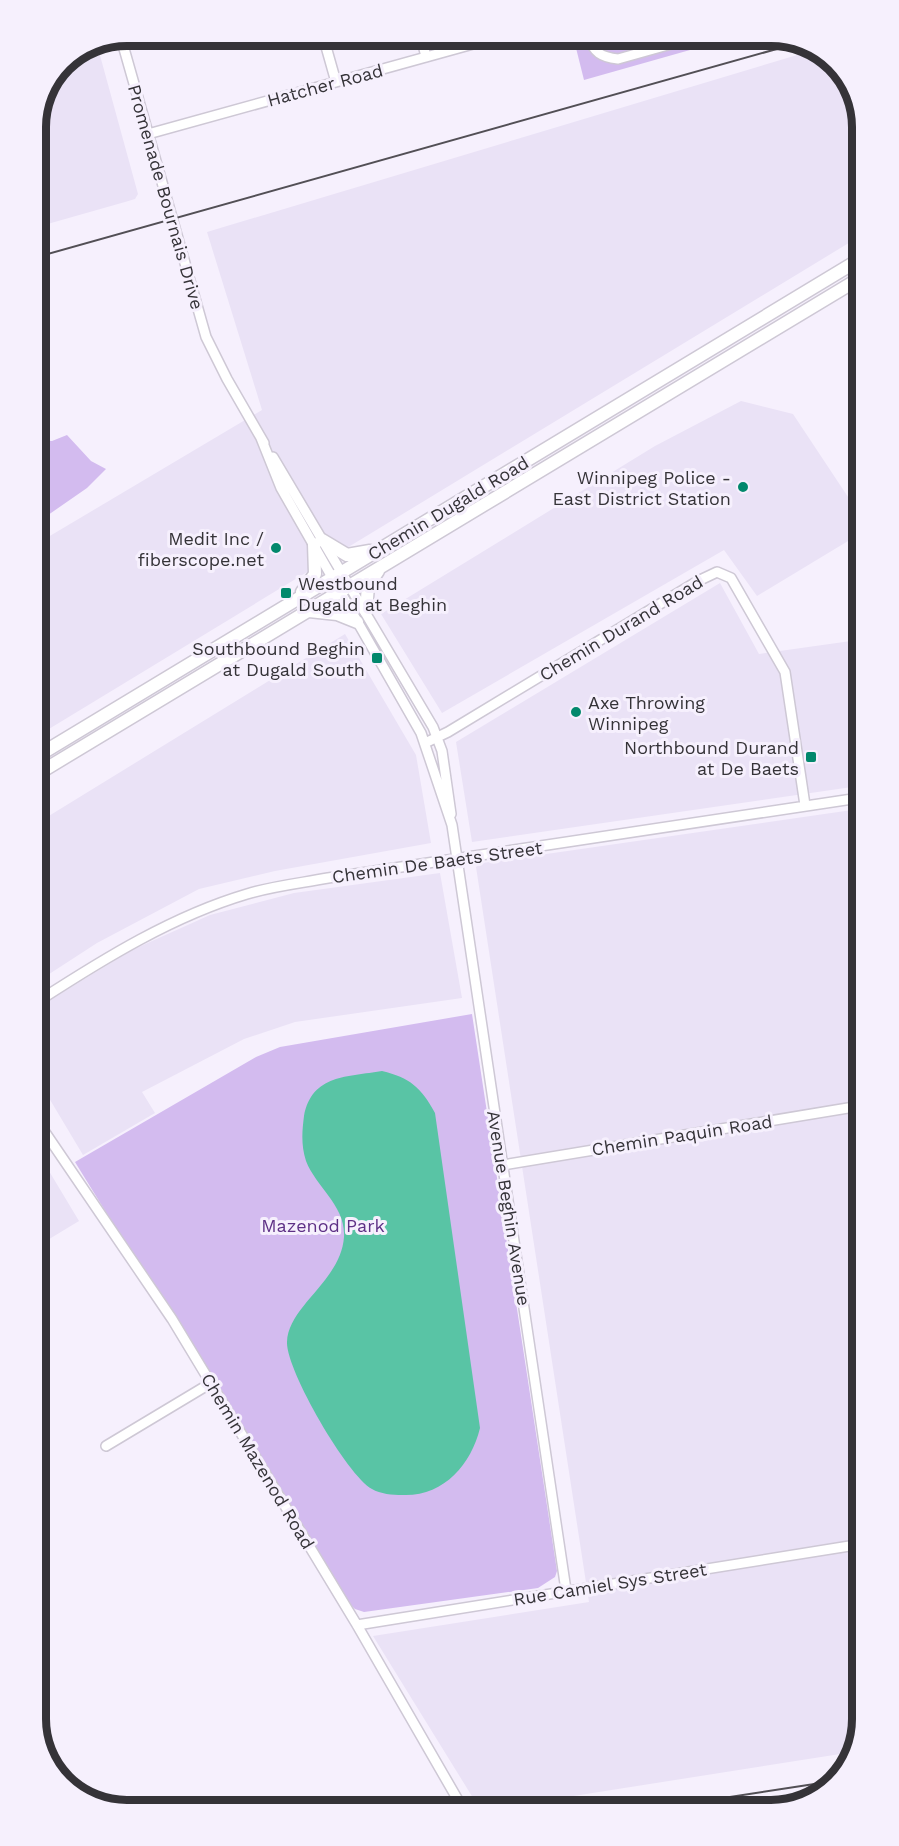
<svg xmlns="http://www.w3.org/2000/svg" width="899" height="1846" font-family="'Work Sans',sans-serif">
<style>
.built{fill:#eae2f6}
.green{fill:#d3bbef}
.water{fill:#59c4a5}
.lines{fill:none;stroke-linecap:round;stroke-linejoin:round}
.minor-casing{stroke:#cec8d5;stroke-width:12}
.major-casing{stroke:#cec8d5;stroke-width:15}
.minor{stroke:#fff;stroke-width:9}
.major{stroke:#fff;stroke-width:12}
.rail{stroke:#524f55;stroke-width:2}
.poi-dot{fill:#02886c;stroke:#f6f0fd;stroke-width:2}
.labels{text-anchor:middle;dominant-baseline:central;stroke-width:6;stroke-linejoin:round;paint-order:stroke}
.street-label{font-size:18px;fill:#353338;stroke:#f6f0fd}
.poi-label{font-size:18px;fill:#353338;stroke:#f6f0fd;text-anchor:end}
.park-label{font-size:18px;fill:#5e3186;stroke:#f6f0fd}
.rim{fill:none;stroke:#353338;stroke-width:8}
</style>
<rect width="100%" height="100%" fill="#f6f0fd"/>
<path class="built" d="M98 48 138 194 135 199 125 202 37 227 36 121 63 62Z
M814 50 827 55 856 93 857 238 39 735 38 543 262 410 207 232Z
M741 401 793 414 858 512V535L757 596 724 550 442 713 381 614 655 446Z
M720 583 759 654 858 640 859 786 472 842 456 742Z
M345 634 416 755 431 843 275 871 199 889 97 943 40 980 39 822Z
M859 809 863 1719 853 1752 510 1806H478L373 1636 589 1602 476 867 483 863Z
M440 873 462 998 295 1022 244 1039 142 1092 155 1113 83 1155 40 1083V1006L132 950 210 915 294 893Z
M40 1156 79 1221 41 1244Z"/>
<path class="green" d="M573 36H683L690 50 584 80Z
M67 435 91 461 106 469 87 488 38 522 37 440 52 441Z
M472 1014 557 1571 555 1577 538 1588 364 1612 355 1609 346 1601 75 1162 256 1057 280 1047Z"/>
<path class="water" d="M382 1071C410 1078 421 1087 435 1113L480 1428C471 1465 443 1497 402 1495 393 1495 380 1494 372 1489 347 1475 286 1370 287 1342 288 1306 341 1281 344 1237 346 1206 316 1187 306 1161 301 1145 302 1132 304 1116 312 1074 348 1077 382 1071Z"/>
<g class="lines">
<defs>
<path id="minor" d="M323 36 336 82
M421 36 426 57
M588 36C594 53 601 57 618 59L700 36
M121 38 206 337 227 379 264 443
M148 134 502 36
M261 438 281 488 421 733 452 825 566 1590
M273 457 433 727 442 751 451 814
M425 743 448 732 698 581 717 572 731 578 785 672 805 805
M40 1000C105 958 173 916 247 894 273 886 302 883 328 878L859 798
M40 1125 172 1319 357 1625 462 1807
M503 1165 860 1106
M106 1446 211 1383
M357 1625 862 1544"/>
<path id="major" d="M322 540 347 555 370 551
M302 592 315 574 314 544
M309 611 337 614 357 622
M366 611 368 586 378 571
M39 755 857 261
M39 773 857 280"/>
</defs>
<use href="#minor" class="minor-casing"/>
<use href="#major" class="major-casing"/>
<use href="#minor" class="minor"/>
<use href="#major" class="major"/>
<path class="rail" d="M37 257 798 43
M684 1804 834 1781"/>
</g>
<g class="poi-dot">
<circle cx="743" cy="487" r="6"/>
<circle cx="276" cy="548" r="6"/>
<rect x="280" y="587" width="12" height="12" rx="3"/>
<rect x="371" y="652" width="12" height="12" rx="3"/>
<circle cx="576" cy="712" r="6"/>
<rect x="805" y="751" width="12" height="12" rx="3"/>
</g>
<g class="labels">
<g class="street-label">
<text transform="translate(325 85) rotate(-15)">Hatcher Road</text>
<text transform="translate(166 197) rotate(74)">Promenade Bournais Drive</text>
<text transform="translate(448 508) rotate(-31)">Chemin Dugald Road</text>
<text transform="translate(621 628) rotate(-31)">Chemin Durand Road</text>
<text transform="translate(437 862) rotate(-8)">Chemin De Baets Street</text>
<text transform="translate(682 1135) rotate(-9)">Chemin Paquin Road</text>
<text transform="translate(509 1208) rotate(81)">Avenue Beghin Avenue</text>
<text transform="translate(258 1461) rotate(59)">Chemin Mazenod Road</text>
<text transform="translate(610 1584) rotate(-9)">Rue Camiel Sys Street</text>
</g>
<g class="poi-label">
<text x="731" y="477">Winnipeg Police -<tspan x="731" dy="21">East District Station</tspan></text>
<text x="264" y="538">Medit Inc /<tspan x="264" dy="21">fiberscope.net</tspan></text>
<text x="298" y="583" text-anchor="start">Westbound<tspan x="298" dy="21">Dugald at Beghin</tspan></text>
<text x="365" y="648">Southbound Beghin<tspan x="365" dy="21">at Dugald South</tspan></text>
<text x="588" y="702" text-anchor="start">Axe Throwing<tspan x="588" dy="21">Winnipeg</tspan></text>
<text x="799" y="747">Northbound Durand<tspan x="799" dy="21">at De Baets</tspan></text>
</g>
<g class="park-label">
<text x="323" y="1225">Mazenod Park</text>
</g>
</g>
<path d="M0 0H899V1846H0ZM127 46H771A81 81 0 0 1 852 127V1719A81 81 0 0 1 771 1800H127A81 81 0 0 1 46 1719V127A81 81 0 0 1 127 46Z" fill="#f6f0fd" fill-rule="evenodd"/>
<path class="rim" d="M127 46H771A81 81 0 0 1 852 127V1719A81 81 0 0 1 771 1800H127A81 81 0 0 1 46 1719V127A81 81 0 0 1 127 46Z"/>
</svg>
